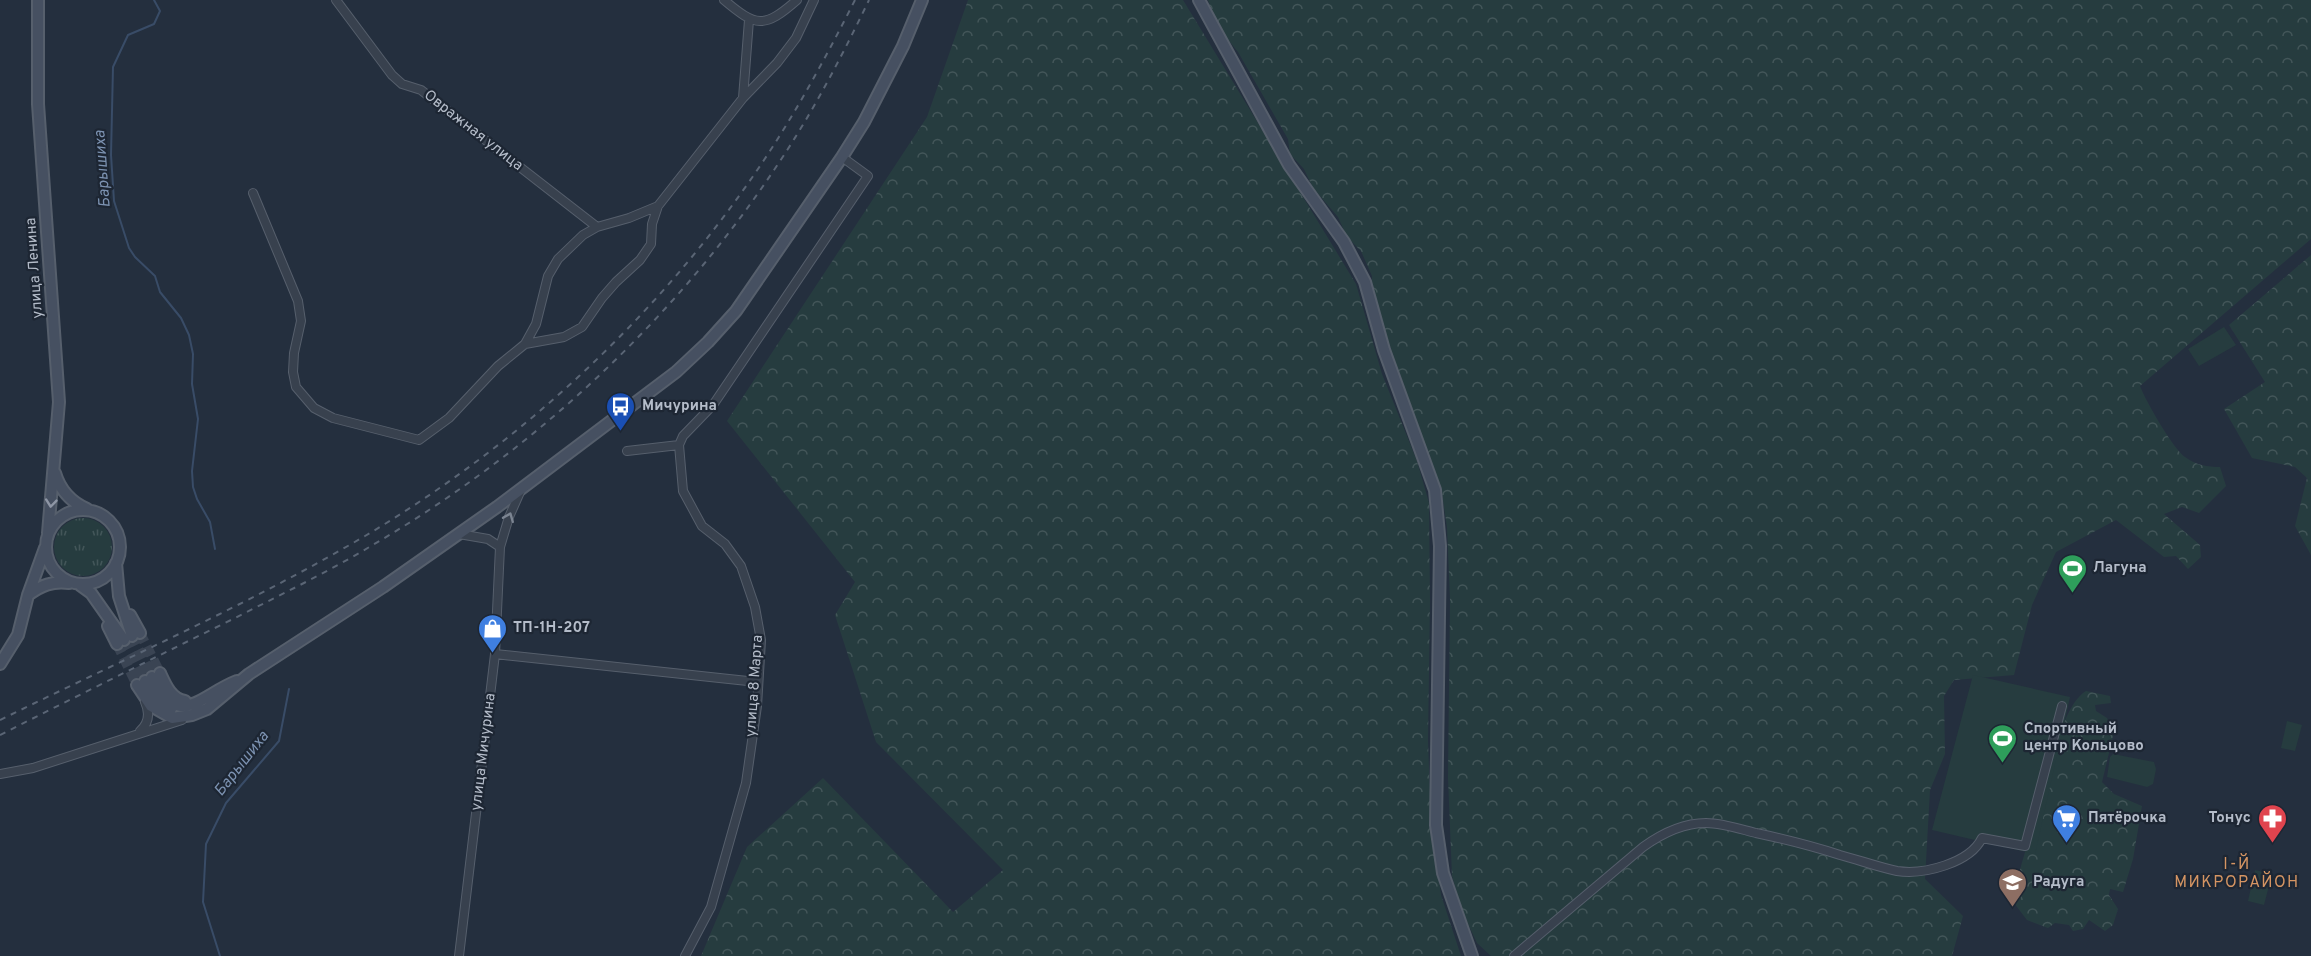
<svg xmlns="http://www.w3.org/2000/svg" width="2311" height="956" font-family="Overpass,sans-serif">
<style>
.grass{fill:url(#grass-tufts)}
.forest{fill:url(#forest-crowns)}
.pitch{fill:#263c3f}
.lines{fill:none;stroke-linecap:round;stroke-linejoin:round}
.stream{stroke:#394c67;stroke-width:2}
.secondary-tunnel{stroke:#3a4453;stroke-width:10;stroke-dasharray:10 5;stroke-linecap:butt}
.minor-casing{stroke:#565f6c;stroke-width:10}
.secondary-casing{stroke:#565f6c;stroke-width:14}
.minor{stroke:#38414e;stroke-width:8}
.secondary{stroke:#465061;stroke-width:10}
.rail{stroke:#5a6575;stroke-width:2;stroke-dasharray:6 6;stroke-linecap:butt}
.oneway{stroke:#8e96a5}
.oneway2{stroke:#7c8592}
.labels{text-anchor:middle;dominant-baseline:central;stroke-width:4.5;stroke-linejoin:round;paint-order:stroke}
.street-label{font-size:15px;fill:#b4bcc9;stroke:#1d2633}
.poi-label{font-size:15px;font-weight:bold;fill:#b4bcc9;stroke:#1d2633;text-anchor:start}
.water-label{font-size:16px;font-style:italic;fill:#7c92b1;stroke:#1d2633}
.neighbourhood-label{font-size:16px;letter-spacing:1.5px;fill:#d59563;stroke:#1d2633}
</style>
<defs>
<pattern id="grass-tufts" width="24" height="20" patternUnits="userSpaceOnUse" patternTransform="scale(1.5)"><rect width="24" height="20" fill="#263c3f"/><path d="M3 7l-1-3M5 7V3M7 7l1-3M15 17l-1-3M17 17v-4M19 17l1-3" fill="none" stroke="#435659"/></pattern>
<pattern id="forest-crowns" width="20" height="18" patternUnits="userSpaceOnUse" patternTransform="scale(1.5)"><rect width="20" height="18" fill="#263c3f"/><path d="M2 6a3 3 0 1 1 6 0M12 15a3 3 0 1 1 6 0" fill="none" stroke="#435659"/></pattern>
</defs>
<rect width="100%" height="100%" fill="#242f3e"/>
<path class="grass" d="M54 547a29 29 0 1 1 58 0a29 29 0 1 1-58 0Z"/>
<path class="forest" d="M968 0H1183L1356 284 1382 374 1417 461 1429 503 1430 601 1428 741 1431 821 1441 895 1461 956H701L747 847 823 778 953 912 1003 870 876 742 835 615 855 582 727 421 927 117Z
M1208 0H2311V239L2140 386C2145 400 2174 450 2185 457 2196 465 2207 467 2220 467L2226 486 2199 513 2182 507 2164 514 2200 545 2201 557 2188 569 2176 556 2164 557 2116 520 2056 552 2032 605 2014 675 1954 680 1944 696 1945 754 1930 790 1925 879 1963 916 1952 956H1491L1477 943 1462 911 1452 876 1448 778 1450 600 1447 527 1441 488 1423 444 1395 365 1372 293V276L1361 251 1347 237 1338 217 1313 188 1304 169 1290 154 1288 139 1238 52 1217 26Z
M2311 255V555L2295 526 2307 478 2295 467 2252 458 2224 409 2265 382 2229 325Z
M2086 691 2110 696 2111 703 2095 705 2096 711 2107 718 2114 732 2102 782 2114 794 2142 806 2133 859 2123 892 2110 889 2109 895 2118 909 2113 925 2105 931 2089 920 2083 929 2073 931 2069 925 2055 923 2048 928 2027 920 2014 903C2017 868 2031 838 2040 805 2048 777 2061 706 2086 691Z"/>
<path class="pitch" d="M2224 327 2236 345 2199 366 2188 349Z
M1973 675 2070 697 2035 854 1932 830Z
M2287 721 2302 725 2295 751 2281 748Z
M2113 754 2154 762 2156 769 2153 784 2147 787 2107 777 2110 757Z
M2255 870 2272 874 2264 905 2248 901Z"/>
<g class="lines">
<path class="stream" d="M154 0 160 11 154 24 128 35 113 67 111 155 114 201 129 248 135 257 155 276 160 292 181 318 189 335 193 354 192 384 198 419 192 471 193 487 197 499 210 522 215 549
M220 956 203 902 206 844 226 803 279 741 289 689"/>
<path class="secondary-tunnel" d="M140 633 160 673
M132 636 152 677
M124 640 145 681
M117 644 137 685"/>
<defs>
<path id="minor" d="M336 0 392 75 402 84 421 90 597 227
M724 0C756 27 764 29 797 0
M743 98 749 20
M253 193 298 301 301 321 294 353 293 372 296 387 314 408 333 418 419 440 449 418 498 366 525 344 536 324 548 276 558 259 583 235 597 227 629 218 658 206 743 98 777 63 796 38 814 0
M525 344 564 337 582 327 602 298 616 282 640 260 651 244 652 224 658 206
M679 445 683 436 713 405 868 176 842 157
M627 451 679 445 683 491 702 526 725 544 741 566 755 607 761 640 757 706 746 783 711 907 685 956
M459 534 488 539 500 547
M495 654 757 682
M140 731C149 723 150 713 145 702
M0 774 33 768 182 720
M459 956 495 654 500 547 509 517 521 490
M1514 956 1643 847C1661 834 1683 823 1706 823 1722 823 1740 829 1756 833 1784 839 1812 846 1840 855 1859 860 1878 867 1897 871 1924 875 1970 863 1982 838L2025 846 2062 706"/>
<path id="secondary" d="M38 0V104L59 402 48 533
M1199 0 1289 165 1344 242 1365 282 1384 350 1435 490 1440 546 1436 825 1443 873 1472 956
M55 473C60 490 71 502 87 509
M46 547a37 37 0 1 1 74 0a37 37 0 1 1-74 0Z
M116 563 119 596 132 636
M80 585 91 593 124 640
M28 595C42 585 52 581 69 583
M130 615 140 633
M108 626 117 644
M0 664 18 635 28 595 45 548
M160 673C165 684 171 699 185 701
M152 677C179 731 199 696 237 681
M145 681C151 695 157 702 171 709
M137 685 151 706 172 718 192 715 207 709 249 674 383 587 497 507 676 372 708 342 736 311 842 157 864 122 903 46 922 0"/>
</defs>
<use href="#minor" class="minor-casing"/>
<use href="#secondary" class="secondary-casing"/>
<use href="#minor" class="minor"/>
<use href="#secondary" class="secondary"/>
<path class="rail" d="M0 720C122 660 248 605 365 536 523 442 662 313 764 160 798 109 827 55 855 0
M0 735C77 696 154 658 231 620 278 596 326 573 371 546 532 452 675 320 778 164 813 112 842 56 869 0"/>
</g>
<defs><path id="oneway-chevron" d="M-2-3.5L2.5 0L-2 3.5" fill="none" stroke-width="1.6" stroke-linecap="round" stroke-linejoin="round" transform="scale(1.5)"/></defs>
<use class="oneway" href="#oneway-chevron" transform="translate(51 503) rotate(96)"/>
<use class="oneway2" href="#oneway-chevron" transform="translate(509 517) rotate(-68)"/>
<defs>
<symbol id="bus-pin" viewBox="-11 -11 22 30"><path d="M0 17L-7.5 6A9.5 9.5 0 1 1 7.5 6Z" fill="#1a4fb4" stroke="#1d2633"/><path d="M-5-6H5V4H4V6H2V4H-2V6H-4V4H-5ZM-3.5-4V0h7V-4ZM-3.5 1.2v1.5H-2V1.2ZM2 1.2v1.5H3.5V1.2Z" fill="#fff"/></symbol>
<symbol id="stadium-pin" viewBox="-11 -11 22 30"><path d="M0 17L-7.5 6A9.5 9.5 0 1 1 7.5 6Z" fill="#2e9e5b" stroke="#1d2633"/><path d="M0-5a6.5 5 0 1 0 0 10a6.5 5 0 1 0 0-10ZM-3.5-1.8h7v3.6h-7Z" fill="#fff"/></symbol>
<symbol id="shop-pin" viewBox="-11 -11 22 30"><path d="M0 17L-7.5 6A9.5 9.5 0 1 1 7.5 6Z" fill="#3f7fe0" stroke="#1d2633"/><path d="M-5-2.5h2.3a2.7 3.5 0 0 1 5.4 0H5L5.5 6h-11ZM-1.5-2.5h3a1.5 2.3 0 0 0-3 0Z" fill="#fff"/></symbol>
<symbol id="supermarket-pin" viewBox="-11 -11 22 30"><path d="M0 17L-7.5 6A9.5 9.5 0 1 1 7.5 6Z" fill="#3f7fe0" stroke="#1d2633"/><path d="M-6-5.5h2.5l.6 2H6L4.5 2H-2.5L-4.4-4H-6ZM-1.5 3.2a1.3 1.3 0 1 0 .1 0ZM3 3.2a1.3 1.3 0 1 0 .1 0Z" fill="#fff"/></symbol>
<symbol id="pharmacy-pin" viewBox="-11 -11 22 30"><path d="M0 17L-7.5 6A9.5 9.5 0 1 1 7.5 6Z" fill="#e0444e" stroke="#1d2633"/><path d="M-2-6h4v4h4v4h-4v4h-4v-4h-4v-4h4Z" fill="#fff"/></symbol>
<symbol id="school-pin" viewBox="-11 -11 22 30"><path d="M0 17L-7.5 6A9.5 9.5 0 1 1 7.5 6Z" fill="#8d6e63" stroke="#1d2633"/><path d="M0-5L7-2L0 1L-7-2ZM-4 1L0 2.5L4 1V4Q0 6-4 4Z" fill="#fff"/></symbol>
</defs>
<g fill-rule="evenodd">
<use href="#bus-pin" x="604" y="390" width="33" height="45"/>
<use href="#stadium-pin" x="2056" y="552" width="33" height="45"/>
<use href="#shop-pin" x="476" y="612" width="33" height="45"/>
<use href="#stadium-pin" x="1986" y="722" width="33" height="45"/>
<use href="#supermarket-pin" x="2050" y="802" width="33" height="45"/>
<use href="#pharmacy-pin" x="2256" y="802" width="33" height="45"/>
<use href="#school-pin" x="1996" y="866" width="33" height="45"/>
</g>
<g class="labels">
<g class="street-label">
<text transform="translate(473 131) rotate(38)">Овражная улица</text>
<text transform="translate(35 268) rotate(-94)">улица Ленина</text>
<text transform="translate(755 686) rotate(-86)">улица 8 Марта</text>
<text transform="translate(484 752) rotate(-83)">улица Мичурина</text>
</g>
<g class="poi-label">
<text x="642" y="406">Мичурина</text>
<text x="2093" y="568">Лагуна</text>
<text x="513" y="628">ТП-1Н-207</text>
<text x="2024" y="729">Спортивный<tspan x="2024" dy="17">центр Кольцово</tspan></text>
<text x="2088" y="818">Пятёрочка</text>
<text x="2251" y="818" text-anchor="end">Тонус</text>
<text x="2033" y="882">Радуга</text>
</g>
<g class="water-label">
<text transform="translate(103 169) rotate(-94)">Барышиха</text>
<text transform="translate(242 764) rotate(-52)">Барышиха</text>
</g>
<g class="neighbourhood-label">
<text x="2237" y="865">I-Й<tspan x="2237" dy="18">МИКРОРАЙОН</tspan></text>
</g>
</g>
</svg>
